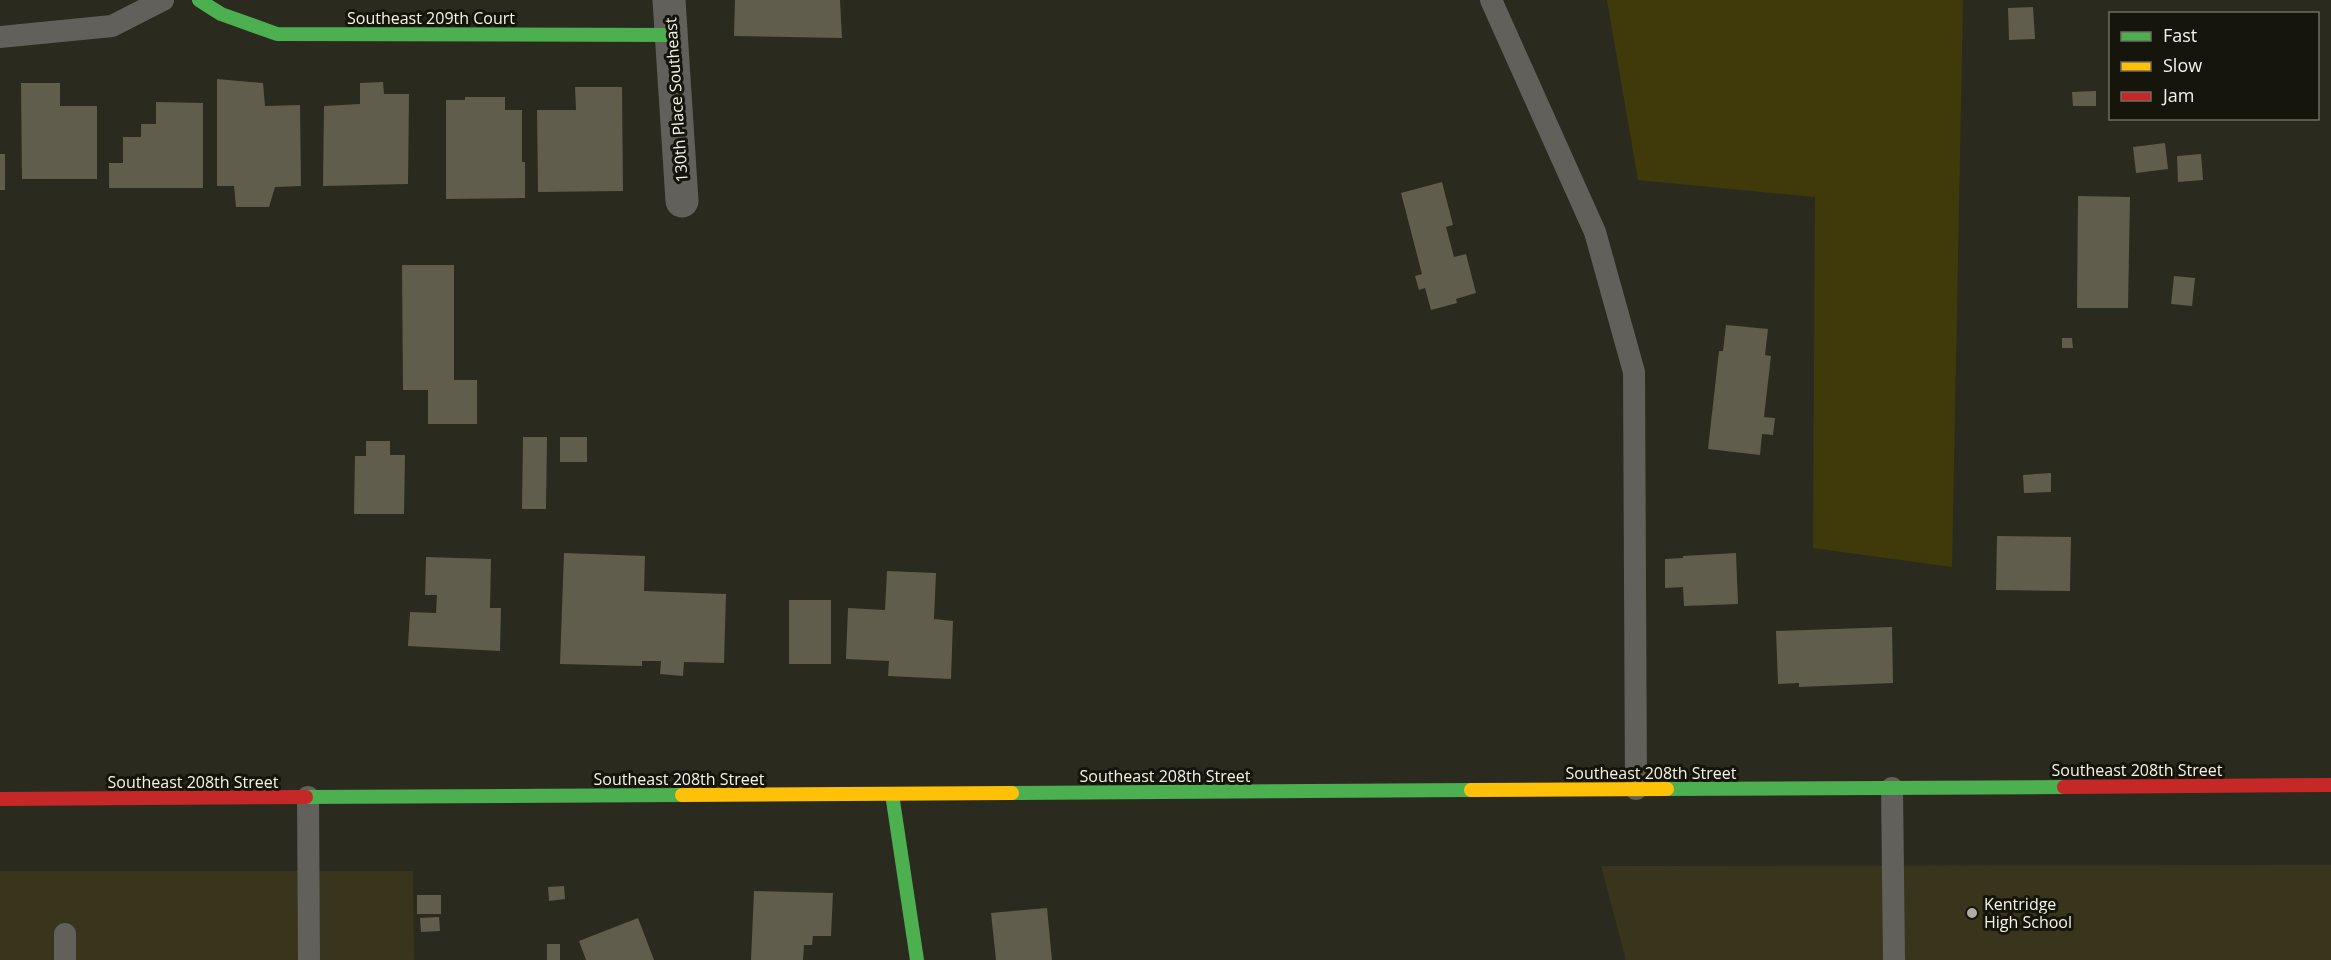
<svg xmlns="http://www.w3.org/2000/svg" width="2331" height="960" font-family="'Open Sans',sans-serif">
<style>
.built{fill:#39341c}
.green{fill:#403a0b}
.building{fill:#605d4c}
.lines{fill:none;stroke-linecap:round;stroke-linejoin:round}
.lane{stroke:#61605b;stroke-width:22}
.street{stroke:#61605b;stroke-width:33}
.fast{stroke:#4caf50;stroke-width:14}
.slow{stroke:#ffc107;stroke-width:14}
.jam{stroke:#c62828;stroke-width:14}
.poi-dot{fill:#aeada1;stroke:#16150c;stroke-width:2}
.labels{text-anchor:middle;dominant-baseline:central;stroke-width:6;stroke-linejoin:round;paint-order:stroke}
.street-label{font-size:16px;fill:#f5f3e7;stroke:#16150c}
.poi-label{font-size:16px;fill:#f5f3e7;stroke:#16150c;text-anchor:start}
</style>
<rect width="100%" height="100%" fill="#2b2a1f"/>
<path class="built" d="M2331 865V960H1626L1601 866Z
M0 871H413L414 960H0Z"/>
<path class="green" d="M1607 0H1963L1952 567 1813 548 1815 197 1638 180Z"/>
<path class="building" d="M735 0H840L842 38 734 36Z
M2033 7 2035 39 2009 40 2008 8Z
M217 79 263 83 265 106 300 105 301 186 275 187 269 207H236L234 186H217Z
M383 82 384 94H409L408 184 323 186 324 106 360 104V83Z
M21 83H60V106H97V179H22Z
M575 87H622L623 191 538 192 537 110H576Z
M2096 91V106H2073L2072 92Z
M465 97H505V110H522V162H525V198L446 199V100H465Z
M156 102 203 103V188H109V163H123V137H141V124H156Z
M2165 143 2168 169 2136 173 2133 147Z
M0 154H5V190H0Z
M2201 154 2203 180 2178 182 2177 156Z
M1442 182 1453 225 1446 227 1454 257 1466 254 1476 293 1456 299 1457 303 1431 310 1425 288 1419 290 1415 276 1422 274 1401 193Z
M2078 196 2130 197 2128 308H2077Z
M402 265H454V380H477V424H428V390H403Z
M2174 276 2195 278 2192 306 2171 304Z
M1726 325 1768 329 1765 355 1771 356 1764 417 1775 418 1773 435 1762 434 1760 455 1708 449 1719 351H1723Z
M2062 338H2072L2073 348H2062Z
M523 437H547L546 509H522Z
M560 437H587V462H560Z
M366 441H390V455H405L404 514H354L355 456H366Z
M2051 473V492L2024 493 2023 475Z
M1997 536 2071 537 2070 591 1996 590Z
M564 553 645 556 644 591 726 594 724 663 684 662 683 676 660 674 661 661H642V666L560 664Z
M1736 553 1738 604 1684 606 1683 587 1665 588V559L1683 558V556Z
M426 557 491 559 490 608H501L500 651 408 646 410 612 436 613 437 595H425Z
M887 571 936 573 934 619 953 621 951 679 888 676 889 661 846 659 848 608 885 610Z
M789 600H831V664H789Z
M1892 627 1893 683 1799 687V683L1778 684 1776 631Z
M564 886 565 899 549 901 548 887Z
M754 891 833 893 831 936H813L812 945H804L803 960H751Z
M417 895H441V914H417Z
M1047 908 1052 960H996L991 913Z
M439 917 440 931 421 932 420 918Z
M638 918 654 960H586L579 941Z
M547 944H560V960H547Z"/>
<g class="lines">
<path class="lane" d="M1491 0 1595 232 1634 372 1636 789
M0 37 112 26 163 0
M1892 788 1894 960
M308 797 309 960
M65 934V960"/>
<path class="street" d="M669 0 682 201"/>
<path class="fast" d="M199 0 221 14 277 34 672 35
M1667 789 2064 787
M1012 793 1471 790
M892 794 917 960
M306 797 682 795"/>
<path class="slow" d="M1471 790 1667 789
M682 795 1012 793"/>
<path class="jam" d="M2064 787 2331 785
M0 799 306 797"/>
</g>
<circle class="poi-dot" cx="1972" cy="913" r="6"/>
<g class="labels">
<g class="street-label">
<text x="431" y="18">Southeast 209th Court</text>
<text transform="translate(676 100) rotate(-94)">130th Place Southeast</text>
<text x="2137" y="770">Southeast 208th Street</text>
<text x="1651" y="773">Southeast 208th Street</text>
<text x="1165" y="776">Southeast 208th Street</text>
<text x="679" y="779">Southeast 208th Street</text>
<text x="193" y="782">Southeast 208th Street</text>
</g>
<g class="poi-label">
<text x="1984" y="904">Kentridge<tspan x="1984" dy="18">High School</tspan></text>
</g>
</g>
<rect x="2109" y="12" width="210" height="108" fill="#16150c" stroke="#6f6e64" stroke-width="1.5"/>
<rect x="2121" y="32" width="30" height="9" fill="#4caf50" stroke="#6f6e64" stroke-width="1.5"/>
<text x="2163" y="42" font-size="18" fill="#f5f3e7">Fast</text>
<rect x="2121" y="62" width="30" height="9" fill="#ffc107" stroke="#6f6e64" stroke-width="1.5"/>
<text x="2163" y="72" font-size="18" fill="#f5f3e7">Slow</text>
<rect x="2121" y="92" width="30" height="9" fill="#c62828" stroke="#6f6e64" stroke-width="1.5"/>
<text x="2163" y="102" font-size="18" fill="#f5f3e7">Jam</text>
</svg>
